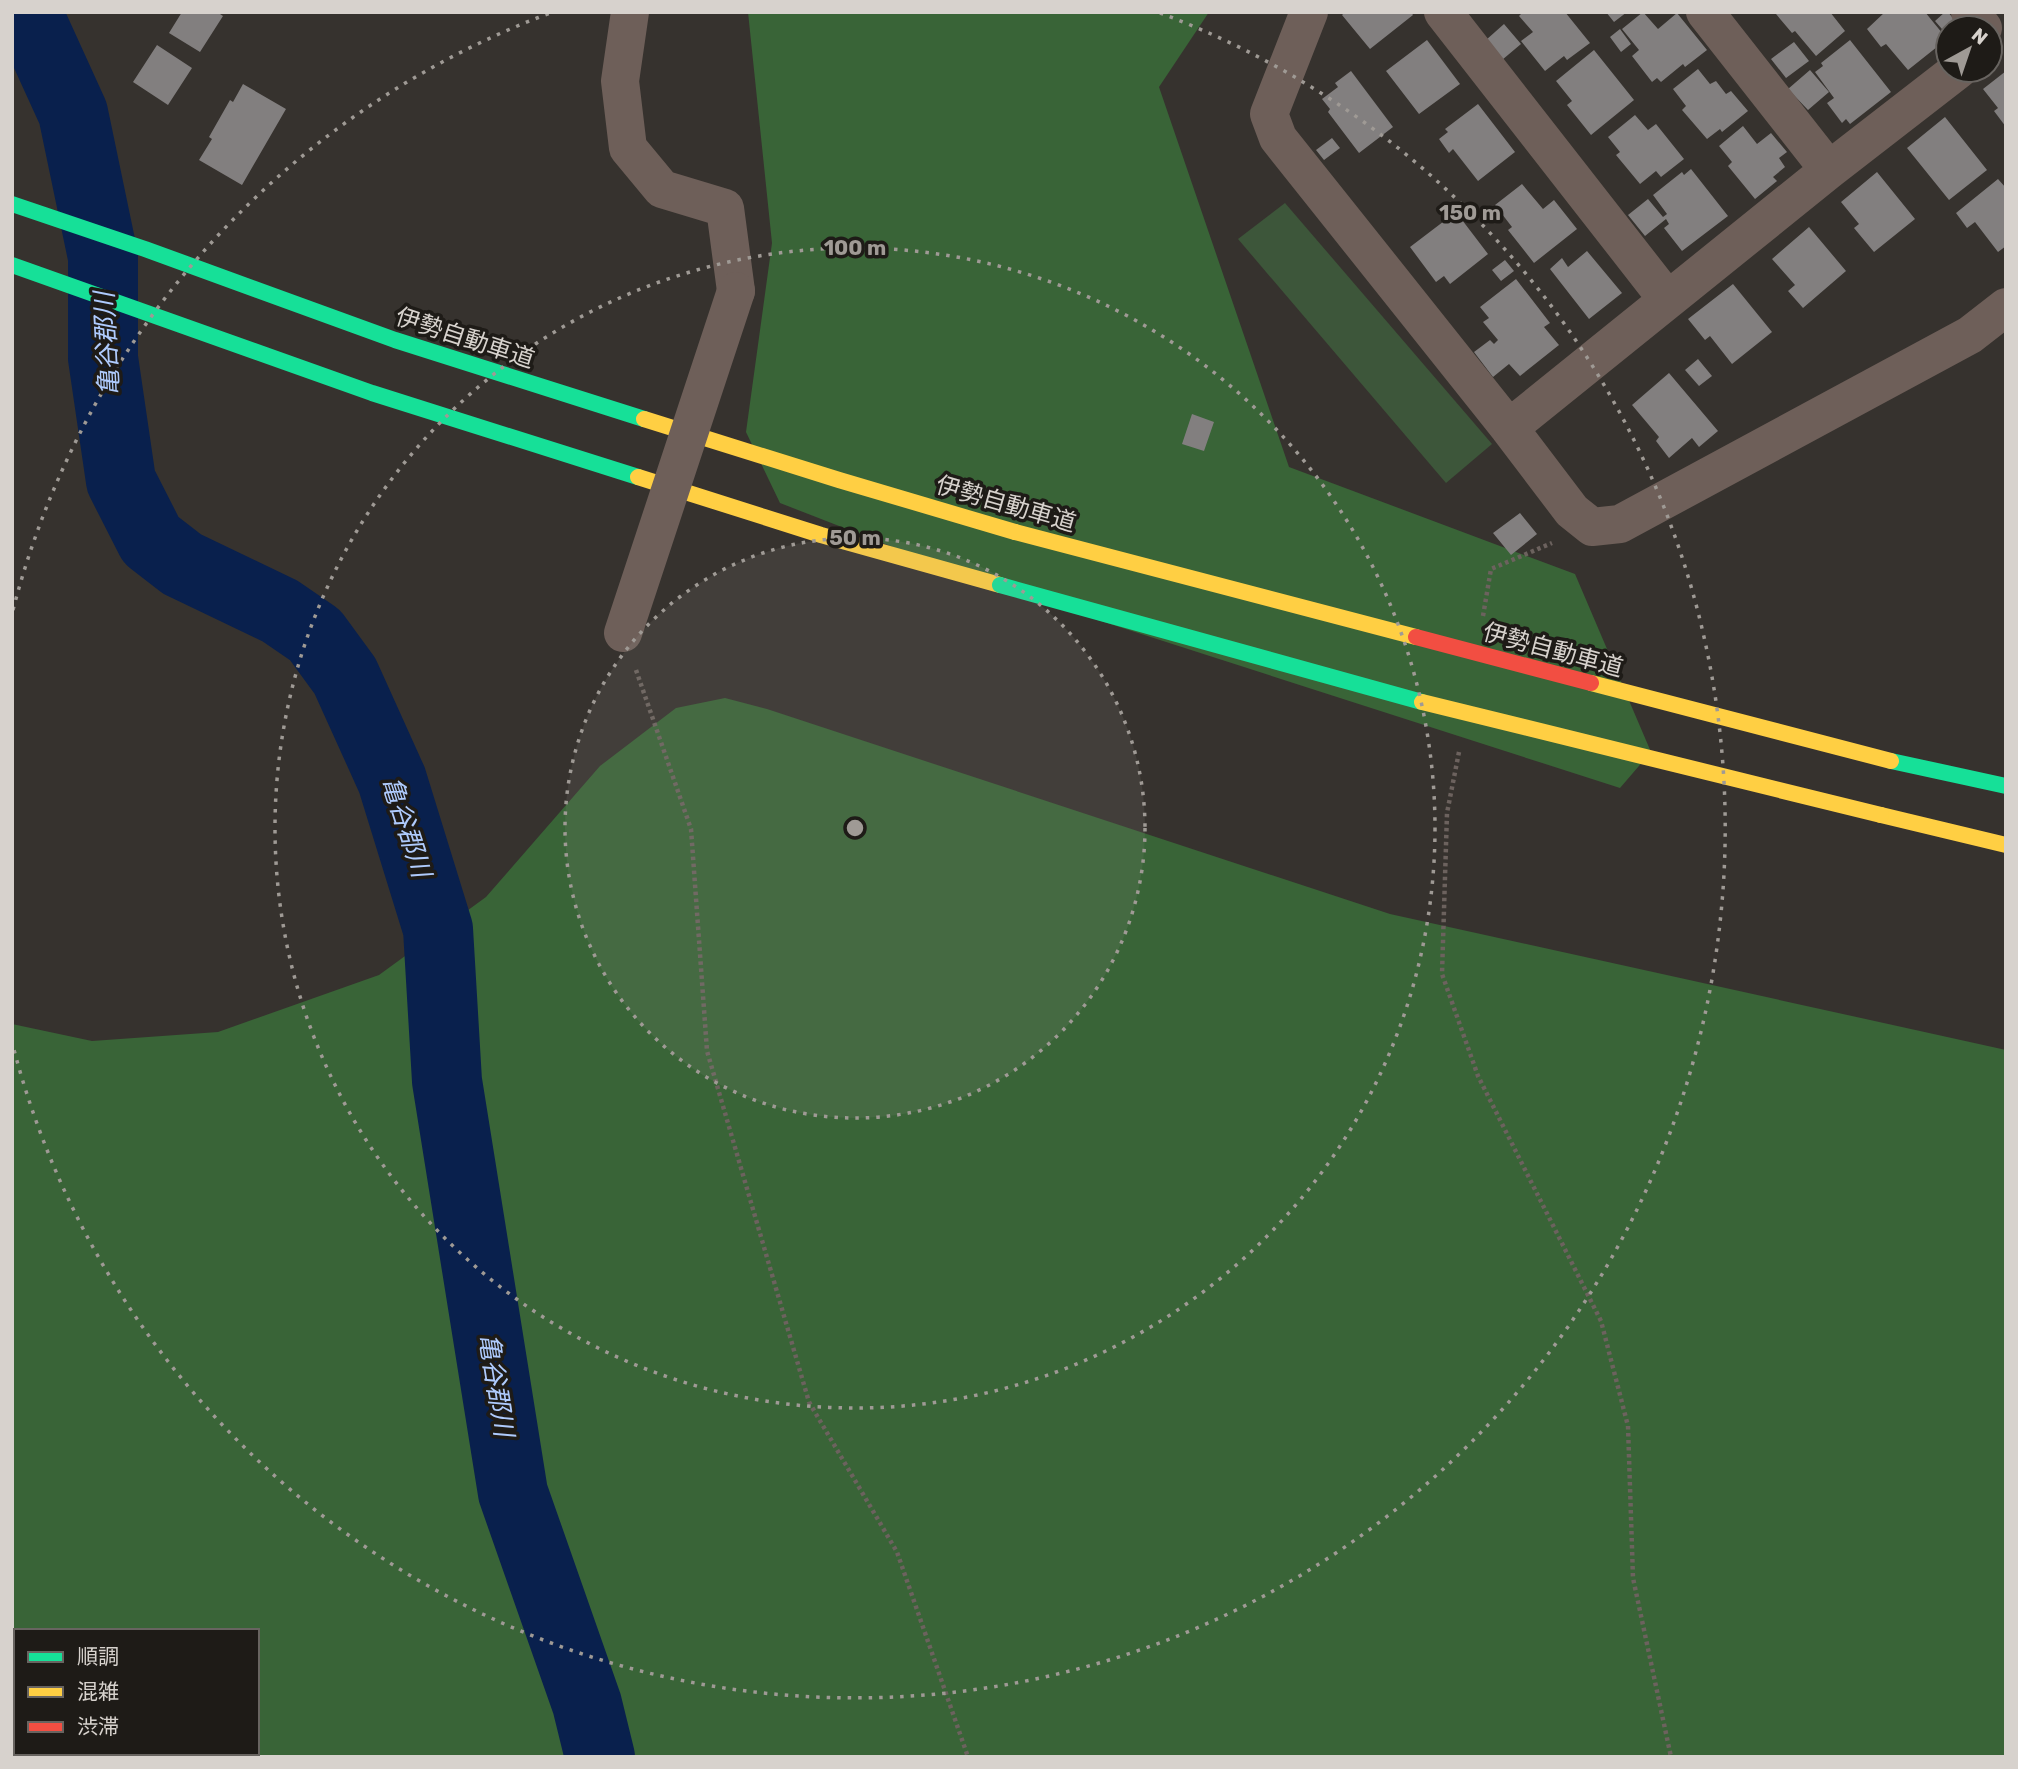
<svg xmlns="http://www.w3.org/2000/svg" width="2018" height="1769" font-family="Rubik,'Noto Sans JP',sans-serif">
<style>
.green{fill:#3d563a}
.forest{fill:#396437;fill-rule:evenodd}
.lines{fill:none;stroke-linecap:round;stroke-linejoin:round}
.river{stroke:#09204d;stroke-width:70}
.building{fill:#827f7f}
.path{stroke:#6c625e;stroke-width:4.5;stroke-dasharray:3.5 3.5;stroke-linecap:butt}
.street{stroke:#6e5f59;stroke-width:38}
.fast{stroke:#16e098;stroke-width:16}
.slow{stroke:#ffcf43;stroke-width:16}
.street-bridge{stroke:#6e5f59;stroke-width:38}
.fast-bridge{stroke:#16e098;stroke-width:16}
.slow-bridge{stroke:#ffcf43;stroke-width:16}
.jam-bridge{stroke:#f24e42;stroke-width:16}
.ring{fill:none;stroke:#9f9a95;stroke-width:3.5;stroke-dasharray:3.5 7}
.labels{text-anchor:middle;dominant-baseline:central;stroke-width:7;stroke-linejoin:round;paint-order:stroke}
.street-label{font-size:24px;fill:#d7d2cd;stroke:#1e1b17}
.water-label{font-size:26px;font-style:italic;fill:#afcbfd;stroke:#1e1b17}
.centre{fill:#9f9a95;stroke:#1e1b17;stroke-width:3.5}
.ring-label{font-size:21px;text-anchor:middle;font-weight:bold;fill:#9f9a95;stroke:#1e1b17;stroke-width:7;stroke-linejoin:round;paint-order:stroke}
</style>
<rect width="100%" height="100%" fill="#36322e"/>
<path class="green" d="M1285 203 1492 444 1446 483 1238 239Z"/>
<path class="forest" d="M748 12H1209L1159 87 1289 467 1575 574 1651 752 1620 788 1001 589 780 503 746 432 772 243Z
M725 698 767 709 1390 914 2006 1050V1757H12V1024L92 1041 218 1032 379 975 486 897 600 766 676 708ZM16 1631H257V1753H16Z"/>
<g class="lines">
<path class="river" d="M27 12 73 113 103 257V358L121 481 151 540 182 564 280 611 315 635 345 676 392 780 438 929 447 1081 513 1493 587 1704 600 1757"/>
</g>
<path class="building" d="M182 12H217L223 16 200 52 169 33Z
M1345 12H1411L1413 15 1370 49 1342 15Z
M1523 12H1565L1590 43 1567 60 1564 56 1545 71 1521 41 1533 32 1519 16Z
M1606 12H1627L1614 22Z
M1643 12 1658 29 1677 13 1707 50 1685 67 1683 64 1661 82 1657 78 1652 82 1632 56 1639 50 1622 29Z
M1779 12H1830L1845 31 1816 56 1795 31 1792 33 1776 14Z
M1885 12H1925L1947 39 1908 70 1886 44 1881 47 1867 29Z
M1945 12H1948L1961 28H1948V36L1935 21Z
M1504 24 1521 44 1502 60 1486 40Z
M1620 29 1631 44 1621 52 1610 37Z
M1427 40 1460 84 1419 114 1386 71Z
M1850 40 1891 92 1850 124 1846 119 1842 123 1827 103 1834 98 1815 72 1823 66 1821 63Z
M1794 42 1809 61 1786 78 1771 59Z
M157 45 192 68 168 105 133 82Z
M1594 50 1634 100 1591 135 1567 105 1572 101 1556 81Z
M1698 69 1710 84 1716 81 1726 94 1731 91 1748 111 1722 132 1720 129 1707 139 1682 110 1686 106 1673 89Z
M1810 70 1829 92 1808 110 1788 89Z
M1351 71 1393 127 1359 153 1328 112 1330 109 1322 99 1338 87 1335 83Z
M2006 71V127L1994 111 1998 108 1983 89Z
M243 84 286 109 242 185 199 160 212 139 209 137 230 100 233 102Z
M1478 104 1515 152 1478 181 1453 149 1449 153 1439 139 1448 132 1445 129Z
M1635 115 1648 130 1656 124 1684 159 1661 177 1656 171 1640 184 1616 155 1620 152 1608 137Z
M1945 117 1987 170 1949 200 1907 148Z
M1743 126 1757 144 1771 133 1787 152 1779 158 1785 167 1773 177 1777 181 1755 199 1728 166 1732 162 1719 146Z
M1332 138 1340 148 1324 160 1316 150Z
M1691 169 1728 216 1682 251 1664 228 1669 224 1666 219 1645 236 1628 215 1648 199 1663 217 1667 214 1653 195 1682 172 1684 175Z
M1877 172 1915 219 1874 252 1854 228 1859 224 1841 202Z
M1998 179 2006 188V246L1998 252 1975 222 1967 228 1956 213Z
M1522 184 1543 209 1554 200 1577 229 1534 263 1508 230 1512 227 1495 205Z
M1456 212 1488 254 1450 284 1444 276 1436 282 1410 247Z
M1809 227 1846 271 1803 308 1788 291 1795 285 1772 259Z
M1587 251 1622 293 1589 319 1550 269 1562 258 1568 267Z
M1505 260 1514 271 1501 281 1492 270Z
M1516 279 1550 323 1544 327 1559 345 1520 376 1509 364 1493 377 1474 352 1490 340 1494 344 1498 340 1483 322 1489 318 1480 307Z
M1733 284 1772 332 1732 364 1710 336 1705 340 1688 319Z
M1698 359 1712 376 1699 386 1685 370Z
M1669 373 1718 431 1699 447 1692 438 1669 458 1656 441 1659 437 1632 405Z
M1192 414 1214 422 1204 451 1182 444Z
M1520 513 1537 534 1511 555 1493 533Z"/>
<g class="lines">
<path class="path" d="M1483 616 1491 569 1552 543
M636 670 691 829 707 1051 809 1402 897 1552 968 1757
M1459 752 1447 813 1442 974 1478 1076 1601 1321 1628 1426 1633 1578 1671 1757"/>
<path class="street" d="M630 12 620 81 628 148 662 189 725 208 736 291
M1309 12 1269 114 1278 138 1509 428 1572 511 1592 527 1620 524 1970 335 2006 307
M1443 12 1667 299
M1705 12 1829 170
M1970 12 1983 28
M1509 428 1829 170 1958 70"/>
<path class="fast" d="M12 204 145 249 395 340 644 419
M12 265 372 393 638 477
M1891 761 2006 786"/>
<path class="slow" d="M644 419 839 480 1015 532
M638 477 821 535 1000 585
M1881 815 2006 845"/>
<path class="street-bridge" d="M623 633 736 291"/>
<path class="fast-bridge" d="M1000 585 1422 702"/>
<path class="slow-bridge" d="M1015 532 1416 637
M1591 683 1891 761
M1422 702 1881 815"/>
<path class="jam-bridge" d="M1416 637 1591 683"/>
</g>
<circle cx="855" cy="828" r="290" fill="#9f9a95" fill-opacity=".12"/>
<g class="ring">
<circle cx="855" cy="828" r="290"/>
<circle cx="855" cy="828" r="580"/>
<path d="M13 610A870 870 0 0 1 550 13M1160 13A870 870 0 1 1 13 1046"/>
</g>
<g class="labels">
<g class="street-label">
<text transform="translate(465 338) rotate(18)">伊勢自動車道</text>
<text transform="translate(1006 504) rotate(16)">伊勢自動車道</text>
<text transform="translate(1553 650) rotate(15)">伊勢自動車道</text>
</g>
<g class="water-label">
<text transform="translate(107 344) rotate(-93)">亀谷郡川</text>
<text transform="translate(406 827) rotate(72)">亀谷郡川</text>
<text transform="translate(496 1385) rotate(81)">亀谷郡川</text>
</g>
</g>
<circle cx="855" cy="828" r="10" class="centre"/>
<g class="ring-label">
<text x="1470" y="220">150 m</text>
<text x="855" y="255">100 m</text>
<text x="855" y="545">50 m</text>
</g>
<rect width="2018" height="1769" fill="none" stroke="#d7d2cd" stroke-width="28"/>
<rect x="14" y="1629" width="245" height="126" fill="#1e1b17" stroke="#686460" stroke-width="2"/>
<rect x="28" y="1652" width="35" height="10" fill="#16e098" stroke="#686460" stroke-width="2"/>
<text x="77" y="1664" font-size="21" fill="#d7d2cd">順調</text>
<rect x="28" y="1687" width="35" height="10" fill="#ffcf43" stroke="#686460" stroke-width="2"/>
<text x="77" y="1699" font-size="21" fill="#d7d2cd">混雑</text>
<rect x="28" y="1722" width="35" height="10" fill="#f24e42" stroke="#686460" stroke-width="2"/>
<text x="77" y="1734" font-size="21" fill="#d7d2cd">渋滞</text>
<g transform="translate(1969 49) rotate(40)"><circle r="33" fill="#1e1b17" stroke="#686460" stroke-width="2"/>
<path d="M0-5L12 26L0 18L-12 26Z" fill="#9f9a95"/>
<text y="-10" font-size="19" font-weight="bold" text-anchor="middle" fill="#d7d2cd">N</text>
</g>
</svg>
